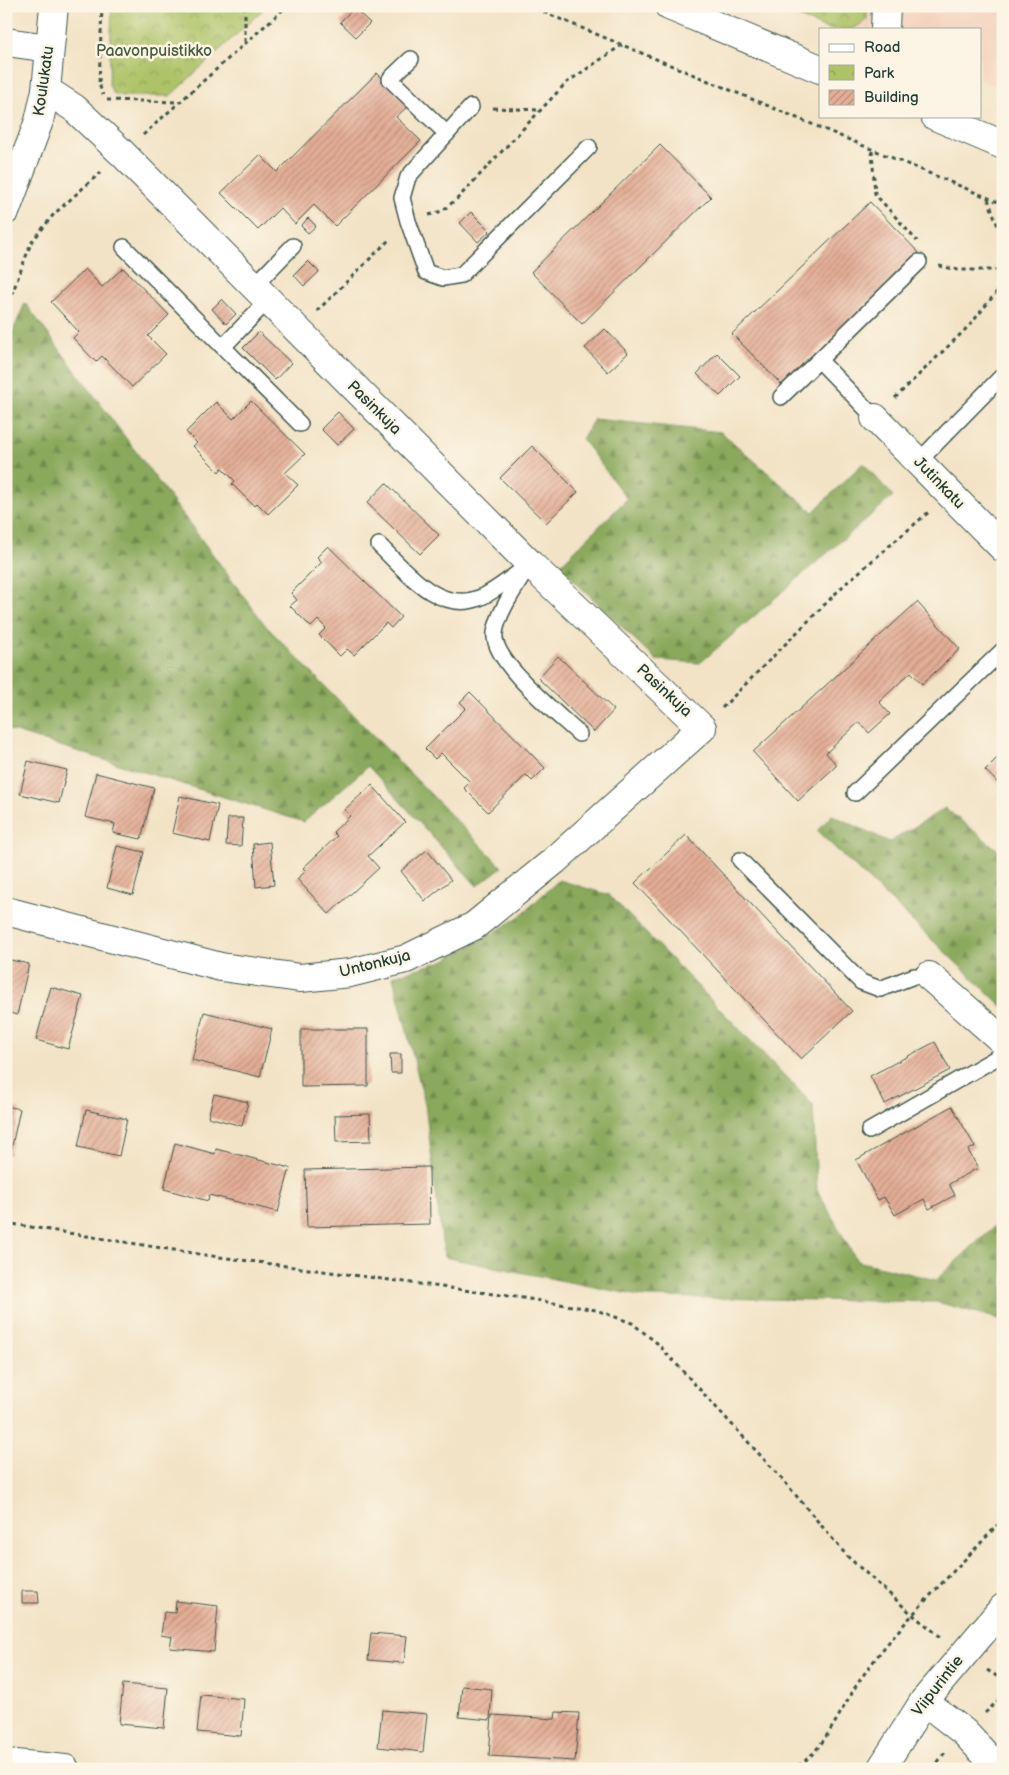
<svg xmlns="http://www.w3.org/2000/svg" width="1009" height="1775" font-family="'Balsamiq Sans',sans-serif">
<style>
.built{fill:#f3d4bf}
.forest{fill:url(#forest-firs);stroke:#547348}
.park{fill:url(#park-crowns);stroke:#66804e}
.building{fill:url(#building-hatch)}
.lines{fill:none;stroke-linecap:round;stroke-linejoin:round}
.lane-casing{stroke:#3f564a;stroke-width:18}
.street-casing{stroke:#3f564a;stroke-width:30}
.secondary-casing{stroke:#3f564a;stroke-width:30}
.path{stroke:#3f564a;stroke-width:3;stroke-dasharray:4 4;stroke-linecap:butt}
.lane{stroke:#fff;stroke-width:15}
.street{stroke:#fff;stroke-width:28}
.secondary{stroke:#fff;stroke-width:28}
.labels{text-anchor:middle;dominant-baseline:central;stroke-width:5;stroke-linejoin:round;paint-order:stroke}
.park-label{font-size:16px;fill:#435e41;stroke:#fcf5e5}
.street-label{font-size:16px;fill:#1f3d34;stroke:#fcf5e5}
</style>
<defs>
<pattern id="forest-firs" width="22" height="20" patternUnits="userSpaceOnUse" patternTransform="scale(1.25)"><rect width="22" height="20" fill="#8aa95c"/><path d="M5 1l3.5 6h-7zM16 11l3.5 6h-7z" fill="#708b4d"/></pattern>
<pattern id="park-crowns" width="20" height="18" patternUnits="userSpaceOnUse" patternTransform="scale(1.25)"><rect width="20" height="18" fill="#aec368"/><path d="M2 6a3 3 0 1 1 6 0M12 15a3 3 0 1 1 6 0" fill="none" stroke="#8da056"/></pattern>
<pattern id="building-hatch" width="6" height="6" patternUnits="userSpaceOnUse" patternTransform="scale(1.25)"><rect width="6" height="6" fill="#e4ad96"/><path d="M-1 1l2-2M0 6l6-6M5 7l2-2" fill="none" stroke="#b88e7b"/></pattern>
</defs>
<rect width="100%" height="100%" fill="#fcf5e5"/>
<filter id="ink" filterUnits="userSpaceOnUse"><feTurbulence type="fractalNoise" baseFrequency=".02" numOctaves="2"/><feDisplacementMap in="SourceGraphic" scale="10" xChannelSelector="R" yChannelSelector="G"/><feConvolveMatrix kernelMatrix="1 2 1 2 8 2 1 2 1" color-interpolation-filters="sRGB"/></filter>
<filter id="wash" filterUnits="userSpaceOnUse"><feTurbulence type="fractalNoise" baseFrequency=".0096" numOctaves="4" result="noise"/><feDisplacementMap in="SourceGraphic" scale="20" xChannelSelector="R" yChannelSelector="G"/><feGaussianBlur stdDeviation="1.12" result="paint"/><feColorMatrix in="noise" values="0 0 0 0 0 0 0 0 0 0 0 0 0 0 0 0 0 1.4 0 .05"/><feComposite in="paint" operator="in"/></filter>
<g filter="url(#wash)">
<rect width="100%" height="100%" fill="#f2e3c6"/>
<path class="built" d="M867 6H1003V88L980 80V29H853L867 20Z"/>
<path class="forest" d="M25 303 266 626 502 867 477 886 368 766 304 822 6 729V348Z
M594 419 721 432 813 512 863 463 893 496 700 663 656 660 559 566 627 499 582 439Z
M945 808 1003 854V1007L817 831 832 815 890 842Z
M559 880 609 895 813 1105 817 1190 857 1261 936 1280 1003 1218V1320L937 1302 644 1297 444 1257 425 1104 393 976 443 961 490 935 520 916Z"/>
<path class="park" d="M112 6H267L170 96H122L113 93 109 85Z
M773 6H867V20L853 29H827Z"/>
<g id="blocks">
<path class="building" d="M354 8 370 23 356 37 340 22Z
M377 73 409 105 396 117 421 141 335 226 314 205 295 224 280 208 258 230 221 193 260 155 277 172Z
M660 145 711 197 582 324 531 272Z
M870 202 919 253 782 385 732 334Z
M471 212 490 231 478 242 460 223Z
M308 218 316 226 308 233 301 226Z
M308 261 319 272 304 286 294 275Z
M123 268 169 315 148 336 166 354 132 387 102 356 96 362 73 338 79 332 51 302 85 269 102 287Z
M222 299 236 314 226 324 212 309Z
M605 329 628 353 608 372 585 348Z
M259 332 291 363 275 380 243 348Z
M717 353 740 376 720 396 697 374Z
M251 401 305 454 285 473 298 485 268 514 257 503 254 506 232 484 235 481 222 468 219 472 193 446 197 443 186 432 216 402 233 419Z
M338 412 354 429 337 445 321 429Z
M532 446 578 492 546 523 500 478Z
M386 483 439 535 420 554 367 503Z
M328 546 401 617 391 628 386 623 354 655 347 649 340 656 319 635 326 628 318 620 311 627 290 606 297 600 291 593 322 562 317 557Z
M917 602 960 649 922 684 911 672 879 702 890 714 869 733 859 722 826 753 837 765 798 801 753 752Z
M558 656 614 710 594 732 538 678Z
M470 692 545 768 532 781 526 775 488 812 464 788 470 782 441 753 435 759 425 749 466 708 460 702Z
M1003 752V788L985 770Z
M28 761 67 770 59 803 20 794Z
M96 773 154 788 141 839 113 833 115 824 85 817Z
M372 785 405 822 368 856 379 868 329 914 297 879 306 871 303 868 337 836 333 832 350 816 344 810Z
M180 796 218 805 210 842 172 833Z
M228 818H243L241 846 226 845Z
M686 835 852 1011 801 1059 635 883Z
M270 842 274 885 256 887 253 844Z
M117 846 144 852 133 895 107 888Z
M427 850 451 880 425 901 401 871Z
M6 959 29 964 17 1015 6 1012Z
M51 987 83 996 68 1049 36 1040Z
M204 1012 272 1029 260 1077 192 1060Z
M301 1029H368V1086L301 1087Z
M935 1042 950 1070 885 1104 870 1076Z
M390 1054H401V1073H391Z
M214 1094 248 1102 242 1126 208 1117Z
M6 1106 20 1109 10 1155 6 1154Z
M952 1106 975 1147 968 1150 978 1168 949 1184 955 1195 929 1209 924 1199 895 1215 884 1197 878 1200 856 1160Z
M86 1110 127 1119 119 1156 78 1147Z
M370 1114 371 1141 336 1142 335 1115Z
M175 1143 215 1154 216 1149 290 1168 278 1212 209 1195 208 1201 164 1189Z
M429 1167 430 1224 307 1227 305 1170Z
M22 1591H38L39 1603H22Z
M176 1601 218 1606 214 1652 170 1648 172 1637 161 1635 164 1612 175 1613Z
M371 1633 407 1636 404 1663 368 1660Z
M123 1684 168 1688 164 1728 119 1724Z
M462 1686 492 1689 490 1720 459 1717Z
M201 1695 244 1699 241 1736 197 1732Z
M382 1710 427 1714 423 1752 378 1747Z
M556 1712 579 1713 575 1761 489 1756 492 1715 555 1719Z"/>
</g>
</g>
<g filter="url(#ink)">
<use href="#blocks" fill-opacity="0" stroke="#3f564a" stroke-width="1"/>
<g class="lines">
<defs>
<path id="lane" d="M411 59 390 79 447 134
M471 107 408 177 402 198 408 221 426 272 443 278 461 275 589 147
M124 247 223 347 267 301
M253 287 293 246
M223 347 300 424
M781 397 819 360
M875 418 819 360 919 262
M918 462 1003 375
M379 545C405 570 438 614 479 598 495 592 510 578 525 568
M530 564C519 583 498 611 495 633 491 661 559 715 579 734
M855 793 1003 650
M740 860 861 982 880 989 914 976H929
M869 1131 1003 1054"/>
<path id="street" d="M885 29 886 6
M6 42 49 48
M875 418 1003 548
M6 911 221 967 300 978 350 973 406 959 474 926 554 861 702 728 530 564 122 153 74 108 46 90
M929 976 1003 1041
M924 1701 964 1732 999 1769
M6 1763 65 1769"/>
<path id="secondary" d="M669 6 820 69
M935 116 1003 145
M6 210 39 121 46 90 54 6
M881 1769 924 1701 1003 1608"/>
</defs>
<use href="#lane" class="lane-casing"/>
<use href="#street" class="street-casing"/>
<use href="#secondary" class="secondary-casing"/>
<path class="path" d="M102 6 99 84 103 95
M245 6V43
M529 6 1003 204
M6 99V118
M107 100 179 102
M493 108 539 110
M143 135 287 6
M872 151 875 194 917 241
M988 199 1003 240
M429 215 442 211 458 198 566 83 622 45
M939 266 958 270H1003
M6 310 31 243 54 214 101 172
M317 311 390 239
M895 398 970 325 1003 284
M722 708 844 585 930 511
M6 1223 205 1255 523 1298 596 1310 632 1323 657 1343 783 1480 847 1556 913 1615 941 1637
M987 1670 1003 1680
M985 1713 1003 1696
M791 1769C819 1759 839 1714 854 1689 895 1626 952 1575 1003 1519
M933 1769 945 1752"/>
<use href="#lane" class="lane"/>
<use href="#street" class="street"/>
<use href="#secondary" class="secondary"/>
</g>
</g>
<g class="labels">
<g class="park-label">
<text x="154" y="51">Paavonpuistikko</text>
</g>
<g class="street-label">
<text transform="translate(44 81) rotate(-82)">Koulukatu</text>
<text transform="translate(374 408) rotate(45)">Pasinkuja</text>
<text transform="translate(939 483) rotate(46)">Jutinkatu</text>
<text transform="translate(664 691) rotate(43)">Pasinkuja</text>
<text transform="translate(375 964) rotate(-14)">Untonkuja</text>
<text transform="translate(938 1686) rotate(-52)">Viipurintie</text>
</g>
</g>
<rect width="1009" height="1775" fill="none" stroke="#fcf5e5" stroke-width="25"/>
<rect x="819" y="28" width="162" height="90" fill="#fcf5e5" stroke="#a4ab9e"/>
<rect x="829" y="44" width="25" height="8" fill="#ffffff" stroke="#a4ab9e"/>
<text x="864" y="52" font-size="15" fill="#1f3d34">Road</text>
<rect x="829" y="65" width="25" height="15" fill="url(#park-crowns)" stroke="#a4ab9e"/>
<text x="864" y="78" font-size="15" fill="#1f3d34">Park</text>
<rect x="829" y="90" width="25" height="15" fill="url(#building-hatch)" stroke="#a4ab9e"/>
<text x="864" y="102" font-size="15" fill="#1f3d34">Building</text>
</svg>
